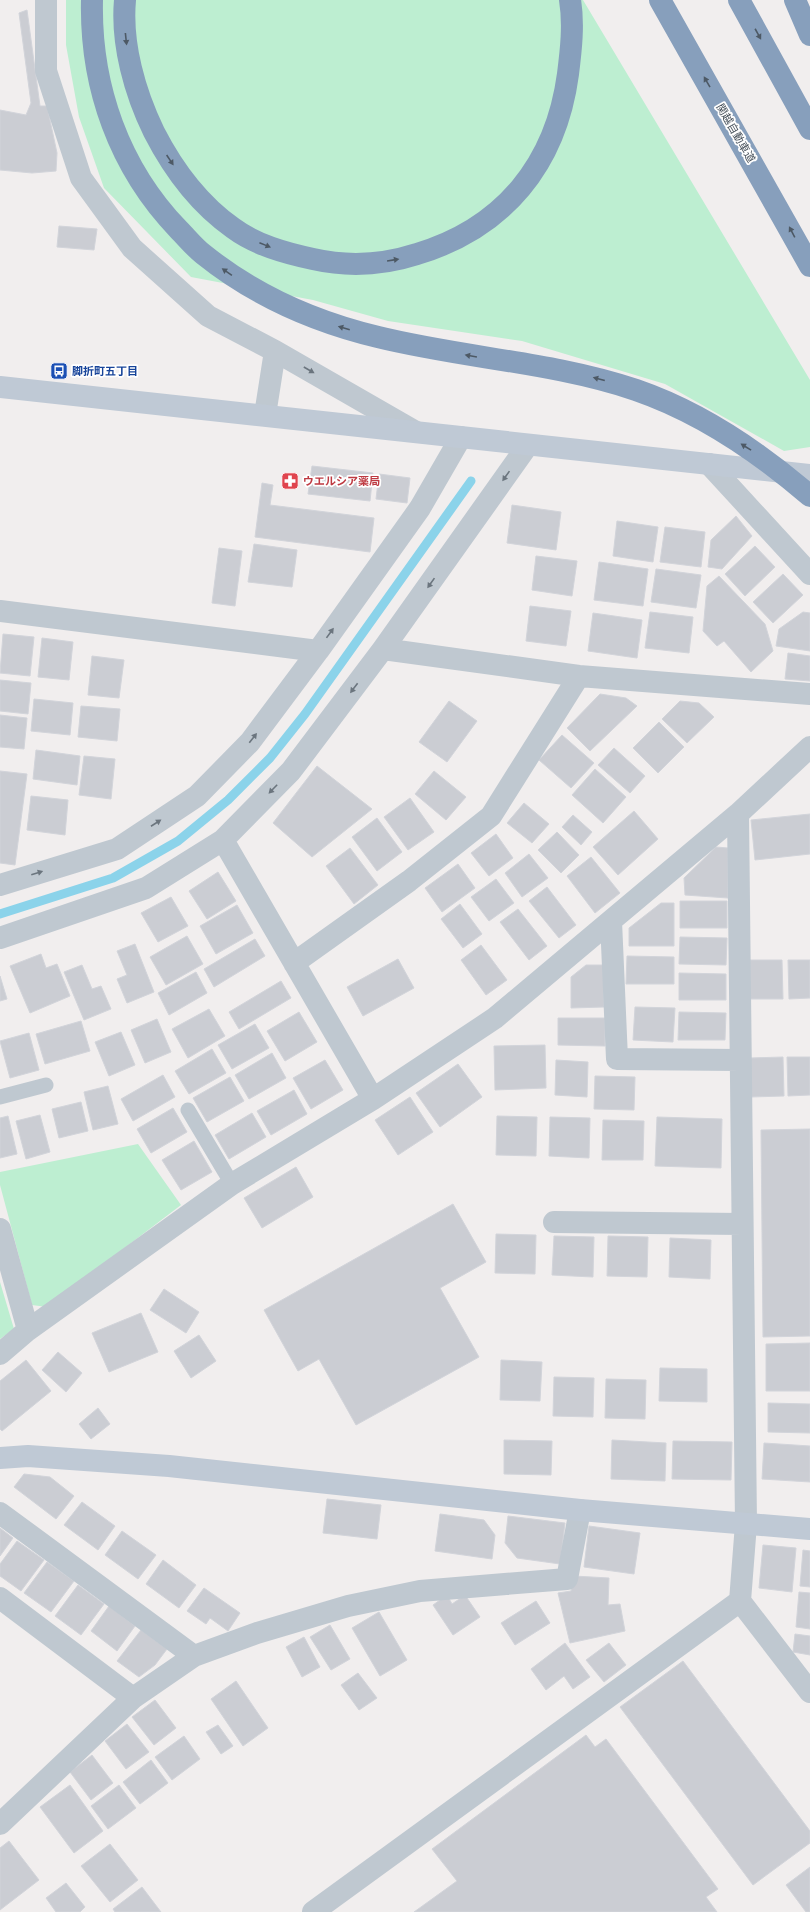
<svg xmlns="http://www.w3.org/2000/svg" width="810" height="1912" font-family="Inter,'Noto Sans JP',sans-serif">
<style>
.green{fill:#bdeed1}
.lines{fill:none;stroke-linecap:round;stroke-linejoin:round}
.stream{stroke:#8bd3ea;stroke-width:9}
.building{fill:#cbcdd3;stroke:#d2d4da}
.lane{stroke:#bfc8d0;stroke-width:15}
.street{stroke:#bfc8d0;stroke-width:22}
.secondary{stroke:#bfc9d5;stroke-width:22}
.highway{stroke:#879fbc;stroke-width:22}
.oneway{fill:#4d5965}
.oneway2{fill:#6b757e}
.labels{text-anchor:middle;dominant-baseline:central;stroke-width:3.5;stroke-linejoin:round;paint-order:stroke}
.street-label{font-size:11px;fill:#47515b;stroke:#fff}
.transit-label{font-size:11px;font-weight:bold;fill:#164399;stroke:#fff;text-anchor:start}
.health-label{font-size:11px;font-weight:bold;fill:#be3a42;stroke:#fff;text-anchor:start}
</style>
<rect width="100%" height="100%" fill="#f1eeee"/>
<path class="green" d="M66 0H583L810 380V447L784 451 665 384 522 341 388 321 313 300 191 277 104 188 79 117 66 45Z
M138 1144 181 1205 47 1307 32 1305 0 1185V1172Z
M0 1282 14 1329 0 1339Z"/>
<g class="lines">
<path class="stream" d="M0 914 113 878 178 841 228 800 270 758 305 714 471 481"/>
</g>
<path class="building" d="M27 10 40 106H47L57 153 56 171 32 173 0 170V110L26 115 31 103 19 13Z
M59 226 97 229 94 250 57 247Z
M312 466 373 473 370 501 308 494Z
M379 474 410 478 407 503 376 499Z
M262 483 273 485 270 505 374 518 370 552 255 537Z
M512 505 561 512 556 550 507 543Z
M736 516 752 536 722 569 708 567 711 540Z
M617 521 658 527 653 562 613 556Z
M665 527 705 532 701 567 660 562Z
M254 544 297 550 292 587 248 582Z
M755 546 775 567 745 596 725 574Z
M219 548 242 551 235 606 212 603Z
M536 556 577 561 572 596 532 590Z
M599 562 648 569 643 606 594 600Z
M656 569 701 575 696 608 651 602Z
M783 574 803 595 773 623 753 602Z
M719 576 765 624 773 651 751 672 724 641 717 646 703 631 707 586Z
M530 606 571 611 566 646 526 641Z
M650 612 693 617 689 653 645 648Z
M803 612 810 613V651L776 646 779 629Z
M593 613 642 620 637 658 588 651Z
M3 634 34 637 30 676 0 673Z
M42 638 73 642 69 680 38 677Z
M788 653 810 656V681L785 679Z
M92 656 124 660 119 698 88 695Z
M0 680 31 683 28 714 0 711Z
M600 694 626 698 637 706 590 751 567 728Z
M34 699 73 703 70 735 31 731Z
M449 701 477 721 447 762 419 742Z
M680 701 699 703 714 717 687 743 662 719Z
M81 706 120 709 117 741 78 737Z
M0 715 27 718 24 749 0 747Z
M659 722 684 747 658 773 633 748Z
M562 735 594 763 571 788 539 760Z
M614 748 645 776 630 793 598 765Z
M36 750 80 756 77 785 33 779Z
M84 756 115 759 111 799 79 795Z
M317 766 372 809 312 857 273 823Z
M595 769 626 797 603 823 572 795Z
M0 771 27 774 15 865 0 863Z
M434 771 466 797 446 820 415 794Z
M31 796 68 800 65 835 27 830Z
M410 798 434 832 408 850 384 817Z
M524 803 549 824 532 843 507 823Z
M634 811 658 839 618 875 593 847Z
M810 814V854L755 860 751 820Z
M573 815 592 832 581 845 562 827Z
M377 818 402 852 377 871 352 837Z
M557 832 579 855 561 873 538 850Z
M496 834 513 858 489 876 471 853Z
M716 847 728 848V898L685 895 684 878Z
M350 848 378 885 354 904 326 866Z
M529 854 548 878 522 897 505 873Z
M591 857 620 893 595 913 567 876Z
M458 864 475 888 442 912 425 888Z
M218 872 236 901 207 919 189 891Z
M496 879 514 903 489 921 471 897Z
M547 887 576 925 559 938 529 901Z
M171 897 188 926 158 942 141 913Z
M680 901H727V928H680Z
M661 903H674V946H629V928Z
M460 904 482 934 463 948 441 919Z
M237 905 253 933 216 954 200 926Z
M518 909 547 946 529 960 500 922Z
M187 936 203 964 166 985 150 957Z
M680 937 727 938 726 965 679 964Z
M255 939 265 956 214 987 204 969Z
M135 944 154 992 127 1003 117 979 127 975 117 951Z
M481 945 507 980 486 995 461 960Z
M41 954 46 968 57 964 70 996 30 1013 10 966Z
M627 956 674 957V984H626Z
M398 959 414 988 363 1016 347 987Z
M750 960H782L783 999H750Z
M788 960H810V998L789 999Z
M82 965 92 989 101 986 111 1009 84 1020 64 972Z
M586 965H603L604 1007 571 1008V977Z
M196 972 207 993 169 1015 158 993Z
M679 973 726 974V1000H679Z
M0 976 7 999 0 1001Z
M281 981 291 998 239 1029 229 1012Z
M635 1007 675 1008 673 1042 633 1040Z
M209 1009 225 1036 188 1058 172 1029Z
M299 1012 317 1042 285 1061 267 1031Z
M679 1012 726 1013 725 1040H678Z
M558 1018H605V1046L558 1045Z
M157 1019 171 1052 145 1063 131 1030Z
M81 1021 90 1051 45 1064 36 1034Z
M255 1024 269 1048 232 1069 218 1045Z
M121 1032 135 1065 109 1076 95 1042Z
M29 1033 39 1070 10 1078 0 1041Z
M545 1045 546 1088 495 1090 494 1046Z
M212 1049 226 1073 189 1094 175 1071Z
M272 1053 286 1078 249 1099 235 1075Z
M783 1057 784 1096 751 1097 750 1058Z
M787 1057H810V1095L788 1096Z
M325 1060 343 1090 311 1109 293 1078Z
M556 1060 588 1062 587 1097 555 1095Z
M458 1064 482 1097 440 1127 416 1093Z
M163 1075 175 1097 133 1121 121 1099Z
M595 1076 635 1077 634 1110 594 1109Z
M230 1077 244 1101 207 1122 193 1098Z
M108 1086 118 1124 93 1130 84 1092Z
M294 1090 307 1114 271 1135 257 1111Z
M410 1097 433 1132 398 1155 375 1120Z
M81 1102 88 1131 59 1138 52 1109Z
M173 1108 187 1132 151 1153 137 1129Z
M252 1113 266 1137 229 1159 215 1135Z
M40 1115 50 1152 26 1159 16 1121Z
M8 1116 17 1154 0 1158V1118Z
M497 1116 537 1117 536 1156 496 1155Z
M550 1117 590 1118 589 1158 549 1156Z
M657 1117 722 1119 721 1168 655 1166Z
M603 1120 644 1121 643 1160H602Z
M810 1129V1336L763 1337 761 1130Z
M194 1141 212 1172 181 1190 162 1160Z
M296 1167 313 1197 262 1228 244 1198Z
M453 1204 486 1262 440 1288 479 1357 356 1425 319 1359 298 1371 264 1310Z
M496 1234 536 1235 535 1274 495 1273Z
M554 1236 594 1237 593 1277 552 1275Z
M608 1236 648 1237 647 1277 607 1276Z
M670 1238 711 1240 710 1279 669 1277Z
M164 1289 199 1312 186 1333 150 1310Z
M141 1313 158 1352 109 1372 92 1333Z
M199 1335 216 1361 191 1378 174 1351Z
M810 1343V1391H766V1344Z
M58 1352 82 1373 66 1392 42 1370Z
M26 1360 51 1391 2 1431 0 1429V1381Z
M501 1360 542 1362 540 1401 500 1400Z
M660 1368 707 1369V1402L659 1401Z
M554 1377 594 1378 593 1417 553 1416Z
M606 1379 646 1380 645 1419 605 1418Z
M768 1403 810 1404V1433L768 1432Z
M98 1408 110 1424 91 1439 79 1424Z
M504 1440 552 1441 551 1475 504 1474Z
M612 1440 666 1443 665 1481 611 1479Z
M673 1441 732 1442 731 1480 672 1479Z
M764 1443 810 1446V1482L762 1479Z
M24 1474 50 1477 74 1496 56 1519 14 1487Z
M327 1499 381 1505 377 1539 323 1533Z
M82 1502 115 1526 98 1550 64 1525Z
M440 1514 484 1520 495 1535 492 1559 435 1551Z
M508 1516 565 1523 560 1564 517 1558 505 1543Z
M589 1526 640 1533 634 1574 584 1567Z
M0 1528 13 1538 0 1556Z
M122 1531 156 1555 138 1579 105 1555Z
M17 1541 44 1560 21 1591 0 1576V1564Z
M763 1545 796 1548 792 1592 759 1588Z
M803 1550 810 1551V1587L800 1586Z
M163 1560 196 1585 179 1608 146 1584Z
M47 1562 74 1581 51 1612 24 1593Z
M574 1576 609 1578 608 1605 620 1604 625 1631 570 1643 558 1593 571 1591Z
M78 1585 104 1604 81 1635 55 1616Z
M204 1588 240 1613 228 1631 210 1618 206 1624 187 1611Z
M799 1592 810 1593V1629L796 1627Z
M447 1595 452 1604 465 1595 480 1617 453 1635 433 1605Z
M536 1601 550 1623 515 1645 501 1623Z
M109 1606 135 1626 117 1651 91 1631Z
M379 1612 407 1660 380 1676 352 1628Z
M330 1625 350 1659 331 1670 310 1637Z
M141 1630 167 1649 155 1665 139 1677 117 1661Z
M795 1634 810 1636V1655L793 1652Z
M304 1637 320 1667 302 1677 286 1647Z
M565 1643 590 1677 573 1689 564 1676 546 1690 531 1669Z
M609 1643 626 1665 604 1682 586 1660Z
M683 1661 810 1831V1843L753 1885 620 1707Z
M358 1673 377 1698 359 1710 341 1685Z
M236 1681 268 1728 243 1746 211 1699Z
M155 1700 176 1728 154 1745 132 1717Z
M127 1724 149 1752 126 1769 105 1741Z
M218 1725 233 1746 221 1754 206 1732Z
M586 1735 595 1747 606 1739 718 1889 706 1897 717 1912H414L457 1881 432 1849Z
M184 1736 200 1759 172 1780 155 1757Z
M92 1755 113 1783 91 1800 70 1772Z
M151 1760 168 1783 140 1804 123 1782Z
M70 1785 103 1831 74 1853 40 1807Z
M119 1785 136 1808 108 1829 91 1806Z
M9 1841 39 1880 0 1910V1848Z
M110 1844 138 1880 110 1902 81 1866Z
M810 1867V1912H806L786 1885Z
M66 1883 85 1907 80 1912H56L46 1898Z
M142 1887 161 1912H115L113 1909Z"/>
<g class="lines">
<path class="lane" d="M0 1097 46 1085
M188 1110 232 1184"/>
<path class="street" d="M46 0V71L81 178 132 248 208 316 275 351 416 432
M265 415 275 351
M709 464 810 574
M0 611 318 651
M383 649 579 676 810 694
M223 840 373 1099
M0 885 117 849 197 796 250 742 318 651 420 508 461 437
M611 921 617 1059 740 1060
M0 938 146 888 223 840 291 771 383 649 528 445
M294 963 409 881 491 816 579 676
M554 1222 742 1224
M0 1229 28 1330
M0 1354 28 1330 232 1184 373 1099 495 1018 738 814 810 747
M0 1513 194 1656
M0 1598 133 1698
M740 1601 810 1692
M0 1824 133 1698 194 1656 257 1633 348 1606 420 1591 567 1579 580 1510
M313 1912 740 1601 746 1524 738 814"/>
<path class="secondary" d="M0 387 810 475
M0 1458 28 1456 169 1466 580 1510 810 1529"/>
<path class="highway" d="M92 0C90 86 119 168 179 230 187 238 194 247 203 254 254 295 315 322 378 337 463 358 553 362 636 390 700 412 759 452 810 496
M125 0C121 44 135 93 154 132 173 169 199 204 233 228 256 245 285 253 313 259 348 267 383 265 417 254 504 228 556 164 568 74 571 50 574 24 570 0
M660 0 810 266
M739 0 810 129
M795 0 810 35"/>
</g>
<defs><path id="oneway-solid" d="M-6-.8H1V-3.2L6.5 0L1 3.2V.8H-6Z"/></defs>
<g class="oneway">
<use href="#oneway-solid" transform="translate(758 34) rotate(61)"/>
<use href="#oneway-solid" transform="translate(126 39) rotate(84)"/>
<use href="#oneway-solid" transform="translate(707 82) rotate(-120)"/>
<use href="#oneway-solid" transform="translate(170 160) rotate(56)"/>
<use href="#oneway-solid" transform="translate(792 232) rotate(-118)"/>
<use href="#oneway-solid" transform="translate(265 245) rotate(22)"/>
<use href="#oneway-solid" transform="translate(393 260) rotate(-9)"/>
<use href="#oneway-solid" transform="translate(227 272) rotate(-145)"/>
<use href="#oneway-solid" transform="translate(344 328) rotate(-164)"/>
<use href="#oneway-solid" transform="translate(471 356) rotate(-170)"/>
<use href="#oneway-solid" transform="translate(599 379) rotate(-165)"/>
<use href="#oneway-solid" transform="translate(746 447) rotate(-148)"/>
</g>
<g class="oneway2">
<use href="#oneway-solid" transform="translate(309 370) rotate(30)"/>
<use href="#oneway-solid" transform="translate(506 476) rotate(125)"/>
<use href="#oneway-solid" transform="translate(431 583) rotate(125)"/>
<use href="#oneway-solid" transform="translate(330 633) rotate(-54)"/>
<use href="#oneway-solid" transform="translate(354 688) rotate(127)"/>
<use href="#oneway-solid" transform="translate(253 738) rotate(-52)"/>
<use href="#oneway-solid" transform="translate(273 789) rotate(134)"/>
<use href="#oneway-solid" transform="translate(156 823) rotate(-33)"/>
<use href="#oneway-solid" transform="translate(37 873) rotate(-17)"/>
</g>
<defs>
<symbol id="bus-square" viewBox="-11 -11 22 22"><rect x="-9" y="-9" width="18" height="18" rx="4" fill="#1a4fb4" stroke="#fff"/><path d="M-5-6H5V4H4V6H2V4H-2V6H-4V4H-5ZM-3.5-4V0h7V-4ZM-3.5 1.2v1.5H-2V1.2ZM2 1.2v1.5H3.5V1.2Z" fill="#fff"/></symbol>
<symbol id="pharmacy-square" viewBox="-11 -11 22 22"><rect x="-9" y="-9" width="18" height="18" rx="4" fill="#e0444e" stroke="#fff"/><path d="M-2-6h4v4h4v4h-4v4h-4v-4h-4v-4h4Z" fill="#fff"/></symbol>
</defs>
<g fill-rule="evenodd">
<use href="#bus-square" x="49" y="361" width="20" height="20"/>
<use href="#pharmacy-square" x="280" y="471" width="20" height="20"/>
</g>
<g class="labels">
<g class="street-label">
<text transform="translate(736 133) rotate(60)">関越自動車道</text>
</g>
<g class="transit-label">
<text x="72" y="371">脚折町五丁目</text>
</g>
<g class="health-label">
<text x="303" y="481">ウエルシア薬局</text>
</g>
</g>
</svg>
